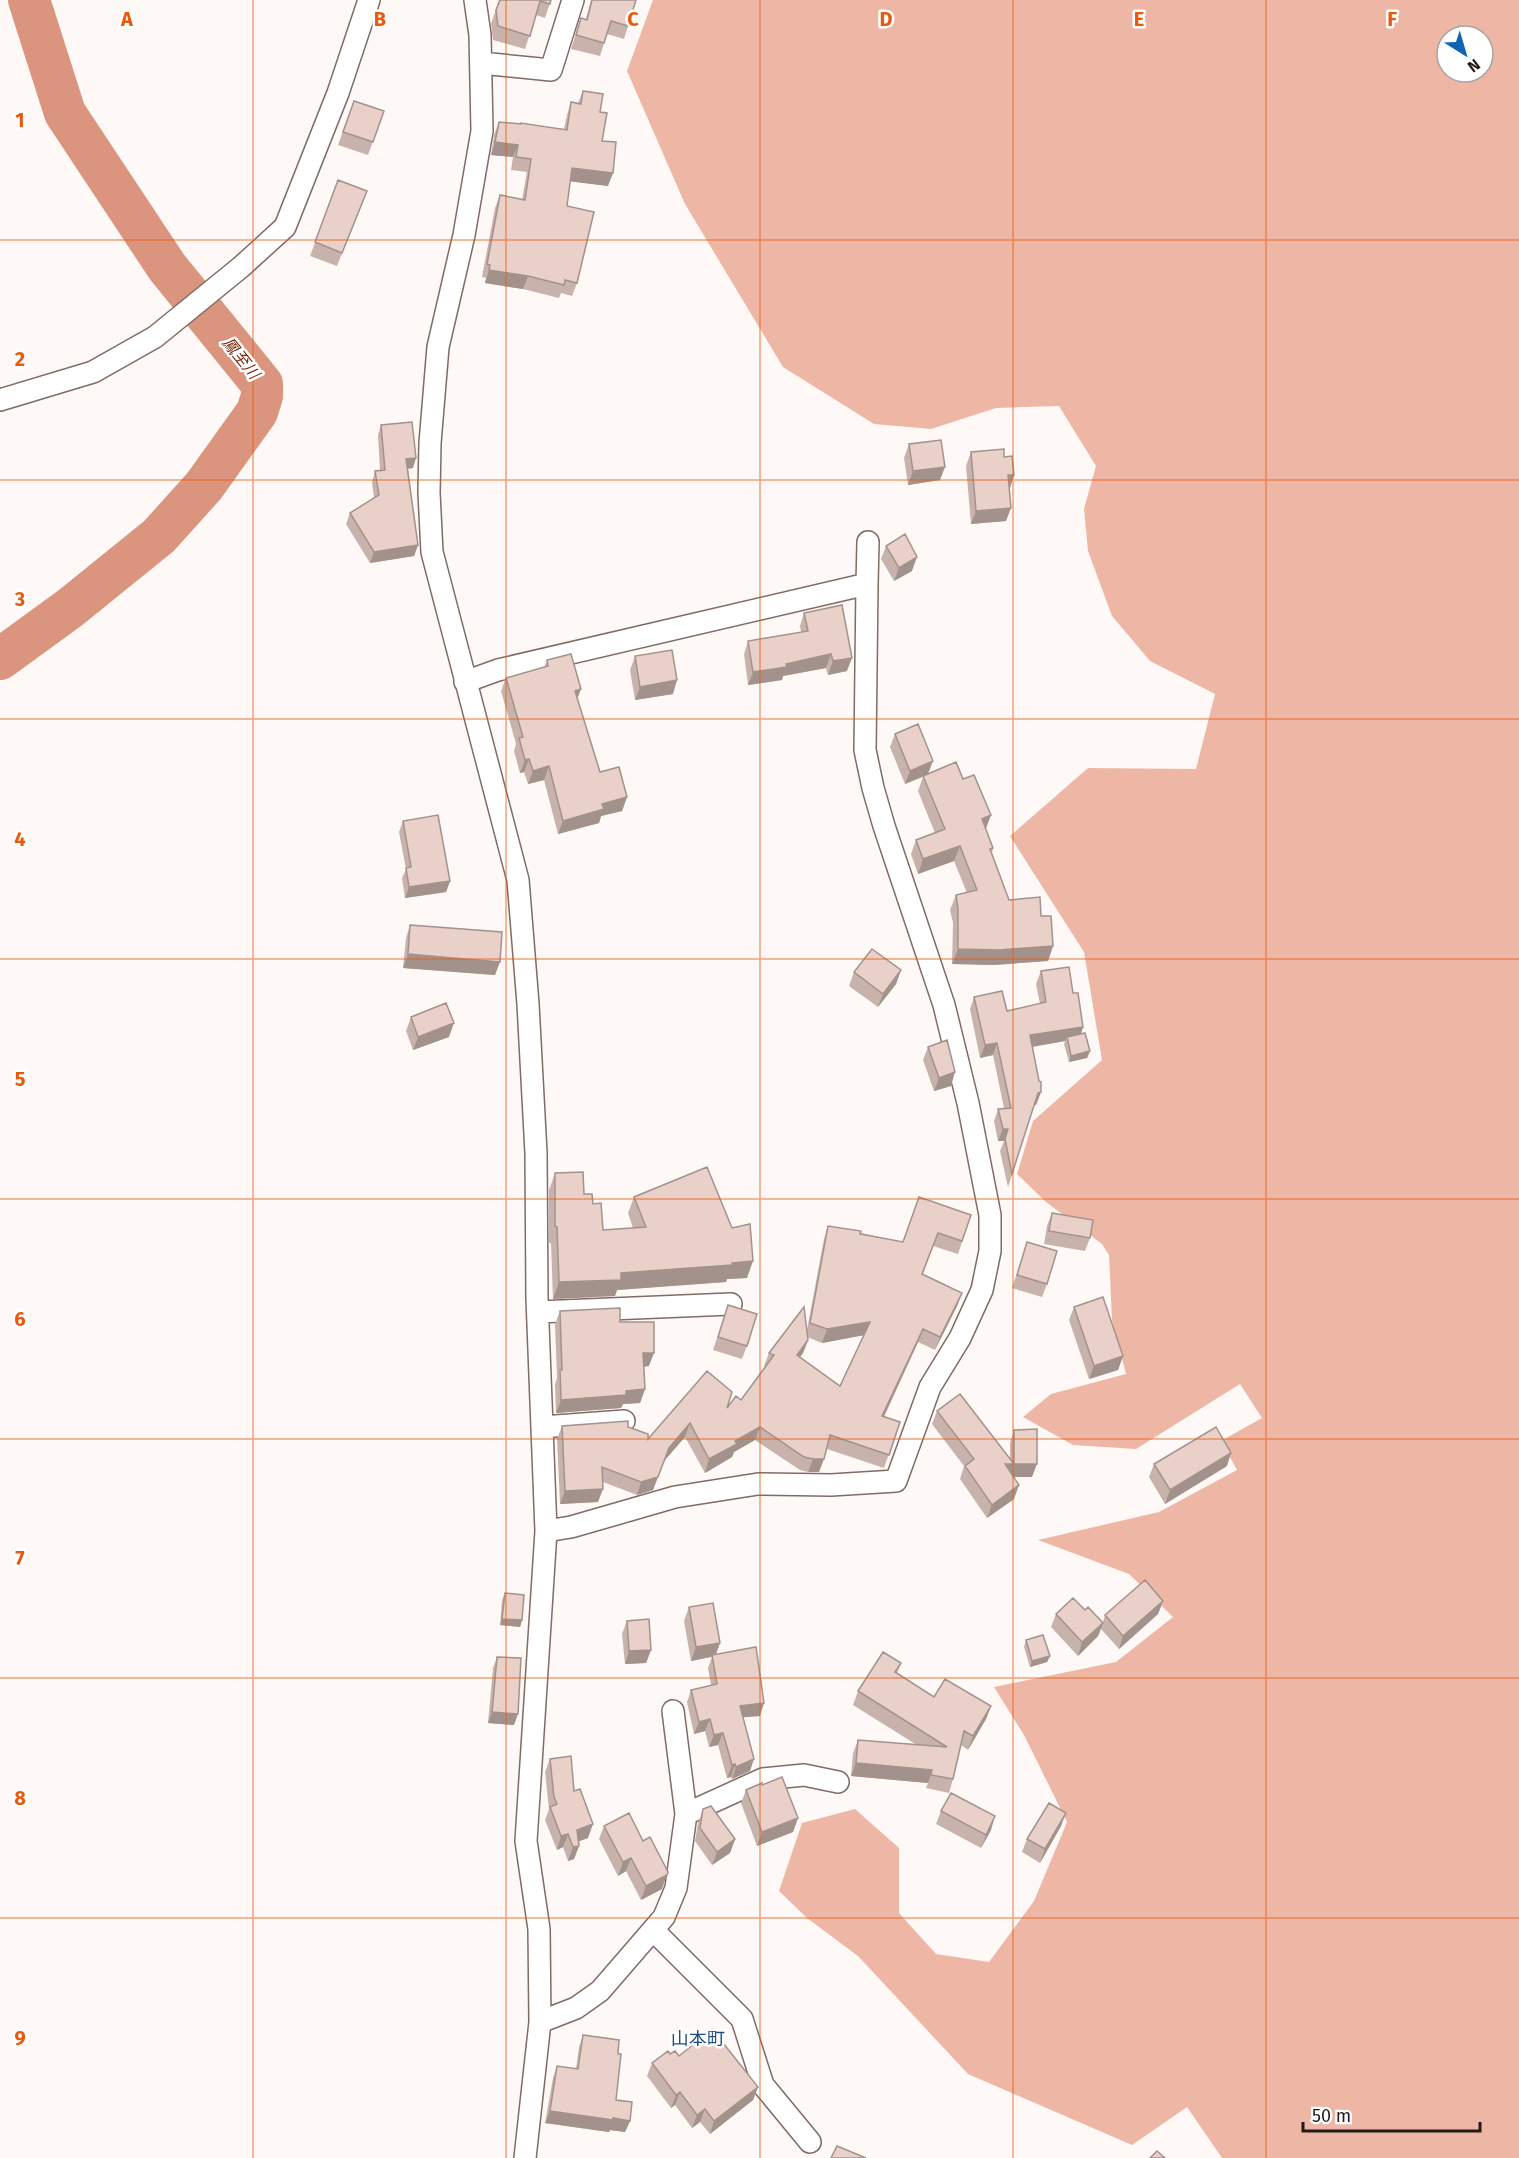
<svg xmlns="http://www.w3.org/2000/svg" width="1519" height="2158" font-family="'Fira Sans','Noto Sans JP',sans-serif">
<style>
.green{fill:#eeb7a5;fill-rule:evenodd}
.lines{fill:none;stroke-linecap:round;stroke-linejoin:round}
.river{stroke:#db947e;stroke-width:42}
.minor-casing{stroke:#816b64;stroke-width:24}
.minor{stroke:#fff;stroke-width:21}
.wall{fill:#c8b3ac;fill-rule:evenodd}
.shaded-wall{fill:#a3928c}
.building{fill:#e9d0c8;stroke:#a3928c;stroke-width:1.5}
.grid{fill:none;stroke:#e8590c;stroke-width:1.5;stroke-opacity:0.55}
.labels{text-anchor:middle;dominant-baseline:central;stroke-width:5;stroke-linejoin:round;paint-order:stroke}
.water-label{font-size:16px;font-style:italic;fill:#7c290b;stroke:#fff}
.quarter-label{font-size:18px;fill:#1e4e81;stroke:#fff}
.grid-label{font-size:20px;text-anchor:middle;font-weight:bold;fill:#e8590c;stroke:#fff;stroke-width:5;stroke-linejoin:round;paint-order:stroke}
</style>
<rect width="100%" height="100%" fill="#fef8f7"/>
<path class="green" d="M653 0H1519V2158H1222L1187 2107 1132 2145 968 2074 858 1956 807 1918 779 1891 802 1823 855 1809 899 1848V1913L936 1954 989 1962 1034 1901 1067 1822 1024 1735 994 1687 1116 1662 1173 1617 1129 1574 1038 1540 1159 1512 1237 1470 1221 1441 1262 1418 1240 1384 1136 1449 1073 1445 1023 1417 1051 1394 1126 1374 1112 1320 1109 1255 1102 1244 1046 1202 1017 1174 1033 1121 1102 1060 1084 952 1010 836 1088 768 1196 769 1215 694 1150 661 1112 616 1088 551 1084 509 1096 466 1059 406 996 408 931 429 874 424 783 367 685 204 627 71ZM1447 36H1483V72H1447Z"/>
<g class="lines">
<path class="river" d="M0 659 70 608 159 536 204 486 257 412 262 396V384L167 267 65 113 29 0"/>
<defs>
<path id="minor" d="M475 0 480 35 482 131 464 235 438 347 430 443 429 493 432 552 518 880 528 1004 536 1153 537 1298 546 1531 526 1841 539 1929 540 2022 525 2158
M481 63 551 70 573 0
M0 400 93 372 155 337 241 267 285 227 338 93 369 0
M867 584 868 542
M465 682 498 670 867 584 865 750 873 788 884 826 944 1005 968 1103 990 1215V1251L982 1290 960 1338 930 1387 896 1481 831 1485 758 1484 675 1497 571 1527 546 1531
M538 1312 731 1304
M542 1427 624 1421
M673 1711 686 1814
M653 1930 742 2019 763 2085 810 2142
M540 2022 576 2008 600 1991 664 1917 676 1888 686 1814 763 1779 804 1775 838 1782"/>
</defs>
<use href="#minor" class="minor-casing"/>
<use href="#minor" class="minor"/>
</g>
<path class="wall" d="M499 0H551L545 18 536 15 525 49 493 40 491 24Z
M591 0H636L624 39 607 34 600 56 571 49 581 18 586 19Z
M583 91 600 112 602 141 608 186 570 181 567 206 577 283 572 296 561 293 559 298 523 289 485 283 486 278 482 277 495 208 500 195 522 200 527 172 511 170 513 157 491 155 494 135 499 122 564 129 567 115 571 102 578 103Z
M354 101 384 111 368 155 338 145Z
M338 180 367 191 337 266 310 256Z
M381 425 413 468 408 469 418 545 414 556 370 563 346 524 350 513 374 498 372 482 375 471 380 470 378 435Z
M909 444 940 480 908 485 904 458Z
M971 452 1004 457 1014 475 1010 488 1006 521 971 524 966 466Z
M886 546 912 571 894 581 881 559Z
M804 613 847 671 828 675 826 668 783 676 782 680 748 685 744 654 748 641 801 632 800 626Z
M635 656 673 694 635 700 630 670Z
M547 660 577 700 600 772 627 797 622 811 601 816 599 823 558 834 544 780 528 784 524 772 520 773 514 751 516 744 501 691 506 678 544 667Z
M895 734 928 774 963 779 991 815 986 829 993 848 992 853 1009 900 1041 916 1053 946 1048 961 994 965 952 964 953 923 950 910 956 895 967 893 954 861 918 874 911 854 916 840 935 833 918 791 923 777 905 784 890 747Z
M403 821 450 881 446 892 405 898 402 878 406 869 399 832Z
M410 925 495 975 403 968 406 938Z
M901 970 896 984 878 1007 849 986 854 972Z
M1041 971 1073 993 1083 1027 1081 1034 1090 1051 1087 1058 1069 1062 1064 1044 1065 1041 1032 1047 1041 1092 1036 1105H1034L1008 1187 1000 1151 1004 1141H998L994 1121 998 1109 1004 1108 993 1055 980 1058 970 1009 974 997 1007 1011 1040 1004 1036 984Z
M411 1017 449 1037 413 1050 406 1031Z
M928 1047 951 1086 934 1091 923 1060Z
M555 1173 584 1194 593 1204 603 1230 633 1228 628 1213 634 1197 747 1278 727 1279 726 1282 617 1290 615 1296 553 1299 551 1244 549 1242V1190Z
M1052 1213 1090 1238 1085 1251 1044 1244 1047 1226Z
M971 1215 958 1254 933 1246 923 1274 962 1293 957 1306 935 1350 918 1342 884 1417 900 1422 884 1468 827 1449 819 1472H808L800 1470 755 1440 734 1452 732 1457 705 1473 685 1437 664 1461 653 1490 637 1495 603 1482 598 1502 560 1504 557 1439 562 1426 628 1427 648 1439 727 1408 741 1400 766 1367 764 1366 769 1353 807 1330 824 1239 828 1226 903 1242ZM864 1335 840 1386 800 1357 803 1353 808 1340 807 1337 822 1343Z
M1027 1242 1047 1284 1042 1297 1012 1288Z
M728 1305 747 1346 742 1359 713 1350Z
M1074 1307 1123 1356 1118 1370 1089 1379 1069 1320Z
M560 1311 620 1322 649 1366 644 1367 645 1389 640 1403 623 1404 621 1408 556 1413 555 1384 557 1378 555 1324Z
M937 1411 1010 1458V1443L1014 1430 1032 1477H1014V1499L987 1518 960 1479 964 1466 932 1424Z
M1154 1464 1227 1466 1165 1504 1149 1477Z
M505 1593 522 1620 520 1627 500 1625 502 1600Z
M1163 1601 1158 1614 1119 1649 1101 1629 1098 1636 1078 1656 1051 1627 1056 1614 1085 1610 1103 1622 1105 1615Z
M689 1607 720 1643 716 1655 760 1716 743 1717 750 1771 732 1779 731 1777 727 1778 718 1745 709 1747 705 1731 694 1734 687 1702 691 1690 711 1685 708 1668 712 1657 691 1661 684 1621Z
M627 1621 651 1650 646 1663 625 1664 622 1634Z
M1026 1640 1050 1656 1047 1662 1030 1667 1024 1647Z
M497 1657 514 1725 488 1723 493 1668Z
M901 1663 897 1674 934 1697 991 1706 986 1719 968 1750 961 1745 953 1779 949 1793 926 1788 928 1783 851 1776 853 1753 858 1740 917 1745 853 1705 858 1691Z
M550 1759 574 1791 588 1838 578 1841 579 1846 574 1859 568 1861 563 1847 557 1850 545 1820 549 1809 545 1772Z
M762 1785 798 1818 793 1832 757 1846 741 1803 746 1790Z
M703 1809 735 1839 730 1853 712 1865 695 1841 698 1823Z
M941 1811 991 1830 981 1848 936 1824Z
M604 1826 643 1841 662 1889 641 1900 626 1871 618 1876 599 1839Z
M1061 1826 1040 1863 1022 1852 1027 1839Z
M583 2035 618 2054 616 2100 630 2121 625 2132 610 2130 609 2132 545 2123 553 2078 557 2066 576 2069 579 2047Z
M670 2054 679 2056 758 2087 753 2100 710 2134 700 2122 692 2128 675 2105 671 2108 647 2076 652 2063Z"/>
<path class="shaded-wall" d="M495 142 518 145 513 157 491 155Z
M572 168 613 173 608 186 567 181Z
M489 270 528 276 523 289 485 283Z
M416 458 413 468 403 469 406 459Z
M945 467 940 480 908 485 913 471Z
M1008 475H1014L1010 488Z
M1011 508 1006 521 971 524 976 511Z
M418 545 414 556 370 563 374 552Z
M917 557 912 571 894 581 899 568Z
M831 654 826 668 783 676 782 680 748 685 753 672 786 664Z
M852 658 847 671 828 675 833 661Z
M677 680 673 694 635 700 640 687Z
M581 689 576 702 575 691Z
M529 759 524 772 520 773 525 760Z
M933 761 928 774 905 784 910 771Z
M549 766 544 780 528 784 533 771Z
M627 797 622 811 601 816 599 823 558 834 563 821 602 804Z
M991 815 985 830 982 819Z
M960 846 954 861 918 874 923 859Z
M450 881 446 892 405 898 409 887Z
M1053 946 1048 961 994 965 952 964 958 949Z
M408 954 500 962 495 975 403 968Z
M901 970 896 984 878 1007 883 994Z
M454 1023 449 1037 413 1050 418 1037Z
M1083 1027 1079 1039 1067 1037 1065 1041 1025 1048 1030 1035Z
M997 1043 993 1055 980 1058 985 1045Z
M1090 1051 1087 1058 1069 1062 1071 1056Z
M955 1072 951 1086 934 1091 939 1078Z
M1041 1092 1036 1105H1034L1038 1093Z
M1003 1129H1008L1004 1141H998Z
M753 1261 747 1278 727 1279 726 1282 617 1290 615 1296 553 1299 559 1282 621 1273Z
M962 1293 957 1306 935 1350 940 1337Z
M870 1322 865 1335 822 1343 827 1329Z
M923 1329 918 1342 878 1429 882 1416Z
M808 1340 803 1353 792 1368 797 1355Z
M643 1353H654L649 1366 638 1367Z
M1123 1356 1118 1370 1089 1379 1094 1366Z
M645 1389 640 1403 623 1404 621 1408 556 1413 561 1400 626 1391Z
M690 1423 685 1437 664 1461 653 1490 637 1495 641 1482 669 1448Z
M760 1427 755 1440 734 1452 732 1457 705 1473 709 1459 735 1441Z
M1231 1453 1227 1466 1165 1504 1170 1490Z
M813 1459H824L819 1472H808Z
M1005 1464H1014L1009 1477Z
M1014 1464H1037L1032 1477H1009Z
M1019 1485 1014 1499 987 1518 992 1505Z
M603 1489 598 1502 560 1504 565 1491Z
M1163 1601 1158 1614 1119 1649 1123 1636Z
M502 1619 522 1620 520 1627 500 1625Z
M1103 1623 1098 1636 1078 1656 1082 1642Z
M720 1643 715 1656 691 1661 696 1647Z
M651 1650 646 1663 625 1664 629 1651Z
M1050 1656 1047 1662 1030 1667 1032 1661Z
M764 1703 760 1716 735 1718 740 1706Z
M991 1706 986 1719 968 1750 973 1736Z
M492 1712 518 1714 514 1725 488 1723Z
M710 1719 705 1731 694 1734 699 1722Z
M723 1733 718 1745 709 1747 714 1735Z
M754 1759 750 1771 732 1779 736 1767Z
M856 1763 932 1770 928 1783 851 1776Z
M735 1764 731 1777 727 1778 732 1765Z
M1066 1813 1061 1826 1040 1863 1045 1849Z
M995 1816 991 1830 981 1848 986 1835Z
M798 1818 793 1832 757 1846 762 1832Z
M593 1824 588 1838 572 1844 577 1830Z
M568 1834 563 1847 557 1850 561 1836Z
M735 1839 730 1853 712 1865 717 1852Z
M579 1846 574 1859 568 1861 573 1847Z
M631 1858 626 1871 618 1876 623 1862Z
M668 1872 662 1889 641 1900 646 1886Z
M758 2087 753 2100 710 2134 714 2121Z
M680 2092 675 2105 671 2108 676 2095Z
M705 2109 700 2122 692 2128 697 2115Z
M550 2111 613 2118 630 2121 625 2132 610 2130 609 2132 545 2123Z"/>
<path class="building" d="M500 0H551L550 4 540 1 530 36 498 26 496 10Z
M592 0H636L628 26 611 21 604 43 576 35 581 18 587 20Z
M583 91 603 94 600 112 607 113 602 141 616 142 613 173 572 168 567 206 594 212 577 283 565 280 564 285 528 276 489 270 490 265 487 264 500 195 525 200 531 159 516 157 518 145 495 142 499 122 521 124V123L567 130 571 102 581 104Z
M354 101 384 111 373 142 343 132Z
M338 180 367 191 342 253 315 242Z
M412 422 416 458 406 459 418 545 374 552 350 513 379 495 375 471 385 470 381 425Z
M941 440 945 467 913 471 909 444Z
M1004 449V457L1012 456 1014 475H1008L1011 508 976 511 971 452Z
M905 534 917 557 899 568 886 546Z
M842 605 852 658 833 661 831 654 786 664 787 667 753 672 748 641 808 631 804 613Z
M672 650 677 680 640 687 635 656Z
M571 654 581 689 575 691 600 772 619 767 627 797 602 804 604 809 563 821 549 766 533 771 529 759 525 760 519 738 523 737 506 678 548 666 547 660Z
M918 724 933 761 910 771 895 734Z
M956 762 963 779 974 775 991 815 982 819 993 848 990 849 1009 900 1040 897 1041 916H1051L1053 946 999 950 958 949V909L956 895 977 890 960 846 923 859 916 840 945 829 923 776Z
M438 815 450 881 409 887 406 868 411 867 403 821Z
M410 925 502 932 500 962 408 954Z
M872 949 901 970 883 994 854 972Z
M1069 967 1073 993H1078L1083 1027 1030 1035 1039 1081 1041 1082V1092L1038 1093 1012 1174 1005 1139 1008 1129H1003L998 1109 1011 1108 997 1043 985 1045 974 997 1002 991 1007 1011 1046 1002 1041 971Z
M446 1003 454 1023 418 1037 411 1017Z
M1085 1033 1090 1051 1071 1056 1067 1037Z
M947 1040 955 1072 939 1078 928 1047Z
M707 1167 732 1228 750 1224 753 1261 732 1263V1265L621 1273V1280L559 1282 557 1227 555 1226V1173L583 1172 584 1194H592L593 1204 601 1203 603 1230 646 1227 634 1197Z
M919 1197 971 1215 962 1241 938 1233 922 1274 962 1293 940 1337 923 1329 882 1416 900 1422 889 1455 830 1435 824 1459H813L804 1457 760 1427 735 1441 737 1444 709 1459 690 1423 669 1448 658 1477 641 1482 602 1467 603 1489 565 1491 562 1426 628 1421V1427L648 1434V1439L707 1371 732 1392 727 1408 736 1396 741 1400 774 1355 769 1353 804 1307 808 1340 797 1355 840 1386 870 1322 827 1329 810 1323 828 1226 861 1231 860 1234 903 1242Z
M1052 1213 1093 1220 1090 1238 1049 1231Z
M1027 1242 1057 1251 1047 1284 1017 1275Z
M1103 1297 1123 1356 1094 1366 1074 1307Z
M728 1305 757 1314 747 1346 718 1337Z
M620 1308V1322H654V1353H643L645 1389 626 1391V1395L561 1400 560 1370H562L560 1311Z
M960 1394 1014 1464H1005L1019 1485 992 1505 965 1466 974 1459 937 1411Z
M1216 1427 1231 1453 1170 1490 1154 1464Z
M1037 1429V1464H1014V1430Z
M1145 1580 1163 1601 1123 1636 1105 1615Z
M505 1593 524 1595 522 1620 502 1619Z
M1073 1598 1085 1610 1088 1607 1103 1623 1082 1642 1056 1614Z
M713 1603 720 1643 696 1647 689 1607Z
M649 1619 651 1650 629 1651 627 1621Z
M1043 1635 1050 1656 1032 1661 1026 1640Z
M756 1647 764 1703 740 1706 754 1759 736 1767 735 1764 732 1765 723 1733 714 1735 710 1719 699 1722 691 1690 717 1684 712 1655Z
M883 1652 901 1663 895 1672 934 1697 945 1679 991 1706 973 1736 964 1731 953 1779 931 1775 932 1770 856 1763 858 1740 947 1747 858 1691Z
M497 1657 521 1658 518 1714 492 1712Z
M571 1756 574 1791 580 1789 593 1824 577 1830 579 1846 573 1847 568 1834 561 1836 550 1807 557 1804 554 1797 550 1759Z
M782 1777 798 1818 762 1832 746 1790 762 1783V1785Z
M951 1793 995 1816 986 1835 941 1811Z
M1049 1803 1066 1813 1045 1849 1027 1839Z
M711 1806 735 1839 717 1852 700 1828 703 1809Z
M629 1813 643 1841 650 1837 668 1872 667 1875 646 1886 631 1858 623 1862 604 1826Z
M712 2029 758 2087 714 2121 705 2109 697 2115 680 2092 676 2095 652 2063 668 2051 670 2054 675 2051 679 2056Z
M583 2035 619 2040 618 2054H621L616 2100 632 2102 630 2121 613 2118V2120L550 2111 557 2066 578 2069Z
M837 2146 866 2158H831Z
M1157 2151 1165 2158H1150Z"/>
<path class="grid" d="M253 0V2158M506 0V2158M760 0V2158M1013 0V2158M1266 0V2158M0 240H1519M0 480H1519M0 719H1519M0 959H1519M0 1199H1519M0 1439H1519M0 1678H1519M0 1918H1519"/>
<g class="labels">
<g class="water-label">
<text transform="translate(241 358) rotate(51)">鳳至川</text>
</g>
<g class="quarter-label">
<text x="698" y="2039">山本町</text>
</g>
</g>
<g class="grid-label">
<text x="127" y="26">A</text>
<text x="380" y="26">B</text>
<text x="633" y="26">C</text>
<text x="886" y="26">D</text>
<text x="1139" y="26">E</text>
<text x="1392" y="26">F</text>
<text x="20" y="127">1</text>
<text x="20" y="366">2</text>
<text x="20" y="606">3</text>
<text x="20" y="846">4</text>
<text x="20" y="1086">5</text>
<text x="20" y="1326">6</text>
<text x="20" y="1565">7</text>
<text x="20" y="1805">8</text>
<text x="20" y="2045">9</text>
</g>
<g transform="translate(1465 54) rotate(143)"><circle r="28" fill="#ffffff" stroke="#a7a3a2" stroke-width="1.5"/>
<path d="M0-4.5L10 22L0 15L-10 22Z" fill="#1065b3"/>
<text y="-9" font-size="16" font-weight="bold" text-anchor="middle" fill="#231a17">N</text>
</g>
<path d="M1303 2122v9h177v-9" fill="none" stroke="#231a17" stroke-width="3"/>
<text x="1312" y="2122" font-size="18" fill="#231a17" stroke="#ffffff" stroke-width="4.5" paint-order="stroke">50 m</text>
</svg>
